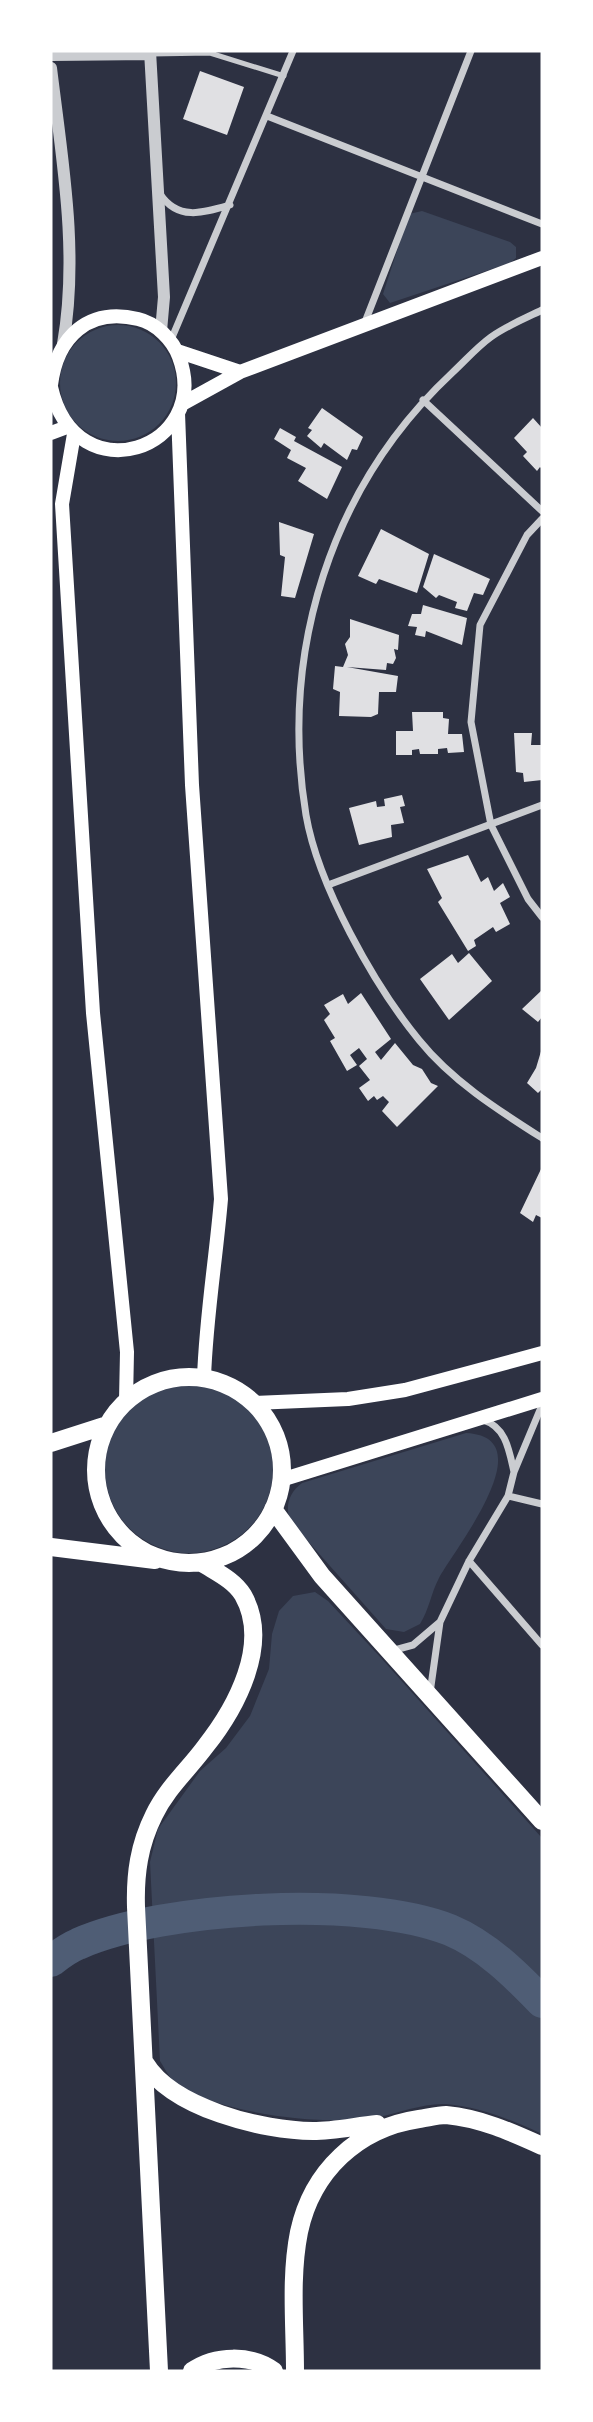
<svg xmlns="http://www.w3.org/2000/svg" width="593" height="2422" font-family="'Asap Condensed',sans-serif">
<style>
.green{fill:#3c4559}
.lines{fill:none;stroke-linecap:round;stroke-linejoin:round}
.river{stroke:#4f5d75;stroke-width:32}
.building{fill:#e0e0e3}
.service{stroke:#caccd0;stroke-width:5}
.minor{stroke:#caccd0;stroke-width:7}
.tertiary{stroke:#caccd0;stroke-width:12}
.secondary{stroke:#fff;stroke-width:14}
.primary{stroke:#fff;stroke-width:18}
</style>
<rect width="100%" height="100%" fill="#2d3142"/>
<path class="green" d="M422 211 510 242 516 247V258L510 263 390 303 383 294 409 214Z
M60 383a58 58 0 1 1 116 0a58 58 0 1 1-116 0Z
M105 1469a84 84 0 1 1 168 0a84 84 0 1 1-168 0Z
M466 1433C546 1437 453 1551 439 1578 431 1593 429 1610 420 1624L404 1632 386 1629 290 1521C285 1505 289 1493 302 1483Z
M315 1592 328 1601 382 1659 542 1838V2134C512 2120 480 2107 446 2104 423 2103 399 2113 378 2117 330 2127 214 2114 175 2082 169 2078 164 2067 160 2061L150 1862 158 1829 200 1771 226 1748 250 1716 269 1669 272 1634 279 1611 293 1596Z"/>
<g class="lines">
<path class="river" d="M51 1961C59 1955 68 1948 78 1944 164 1906 362 1895 450 1930 486 1945 516 1975 542 2002"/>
</g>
<path class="building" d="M200 71 244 87 227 135 183 119Z
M322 408 363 437 357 450 352 449 347 460 324 443 321 448 307 436 312 430 308 428Z
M533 418 542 428V469L540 467 537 471 523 456 527 452 514 438Z
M280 428 296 437 294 441 342 467 327 499 298 481 306 468 287 458 291 450 274 439Z
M279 522 314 534 295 598 281 596 285 557 280 555Z
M381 529 429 554 417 593 379 579 376 584 358 576Z
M434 554 490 579 483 595 474 593 467 611 455 608 457 602 439 595 436 598 423 587Z
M423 605 467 618 462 645 426 631 425 637 415 635 417 627 408 626 412 614H421Z
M350 619 399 635 398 650 394 649 396 658 393 664 387 663 386 670 347 667 398 676 396 692H379L378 714 371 717 339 716 340 692 333 689 335 666 343 667 348 655 345 644 350 637Z
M412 712H443V718L449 719 448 734H462L464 752 448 753 447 748 438 749V754H420L419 749 412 750V755H396V731H413Z
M514 733H532L531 745H542V780L524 782 523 773 516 772Z
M402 795 405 806 400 807 404 823 391 825 392 837 359 845 349 808 376 801 377 807 385 806 384 799Z
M468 855 481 882 488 877 494 891 503 883 510 897 500 903 510 924 496 932 493 927 474 940 476 946 468 951 438 902 442 898 427 869Z
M469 953 492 981 449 1020 420 979 452 954 458 963Z
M542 990V1017L538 1022 522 1009Z
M361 993 391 1039 375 1052 381 1060 395 1043 413 1065 422 1069 431 1083 438 1086 397 1127 382 1111 389 1102 383 1096 377 1100 374 1096 368 1101 359 1088 370 1080 359 1066 367 1059 359 1048 350 1055 357 1065 347 1071 330 1041 335 1038 324 1020 330 1014 324 1005 343 994 348 1004Z
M542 1048V1089L538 1093 527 1083 536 1068Z
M542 1167V1218L536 1215 533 1222 520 1213Z"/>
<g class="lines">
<path class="service" d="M151 54 210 53 284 76"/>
<path class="minor" d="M267 116 542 224
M160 194C178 221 203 213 230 205
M542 310C526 318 506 326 491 337 477 347 465 361 452 373 331 486 279 651 306 815 318 885 374 985 419 1040 452 1081 498 1110 542 1138
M365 322 471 51
M171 340 293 51
M423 400 542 511
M542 519 527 535 480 625 471 722 491 825 528 899 542 917
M328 885 542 805
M483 1420C506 1427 509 1450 514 1472
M508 1496 542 1504
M469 1561 542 1645
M391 1651 413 1645 440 1622
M430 1693 440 1622 469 1561 508 1496 514 1472 542 1405"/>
<path class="tertiary" d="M150 51 164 297 161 331
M51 55 150 54
M51 68C62 159 79 253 63 344"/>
<path class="secondary" d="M177 351 240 372
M51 385C57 337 88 307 138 319 156 323 173 340 179 357 213 448 76 497 51 387
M182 404 240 372 542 258
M178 413 192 785 221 1199C216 1259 206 1317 204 1378
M51 433 67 427
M74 434 62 504 93 1013 127 1352 126 1401
M254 1403 348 1399 405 1390 542 1353
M281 1480 542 1399"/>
<path class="primary" d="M96 1470a93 93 0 1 1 186 0a93 93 0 1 1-186 0Z
M51 1443 107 1425
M273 1509 322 1576 542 1821
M51 1547 155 1560
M145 2063C172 2108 263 2131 313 2131 334 2131 356 2126 377 2124
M159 2371 136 1907C135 1874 139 1845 154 1815 167 1788 188 1770 205 1747 236 1708 271 1644 243 1595 234 1580 216 1572 202 1563
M192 2371C215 2355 251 2354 274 2371
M295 2371C295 2325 290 2277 299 2232 312 2171 358 2128 419 2119 427 2118 437 2115 446 2115 480 2118 511 2132 542 2146"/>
</g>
<rect width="593" height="2422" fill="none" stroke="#ffffff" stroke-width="105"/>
</svg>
